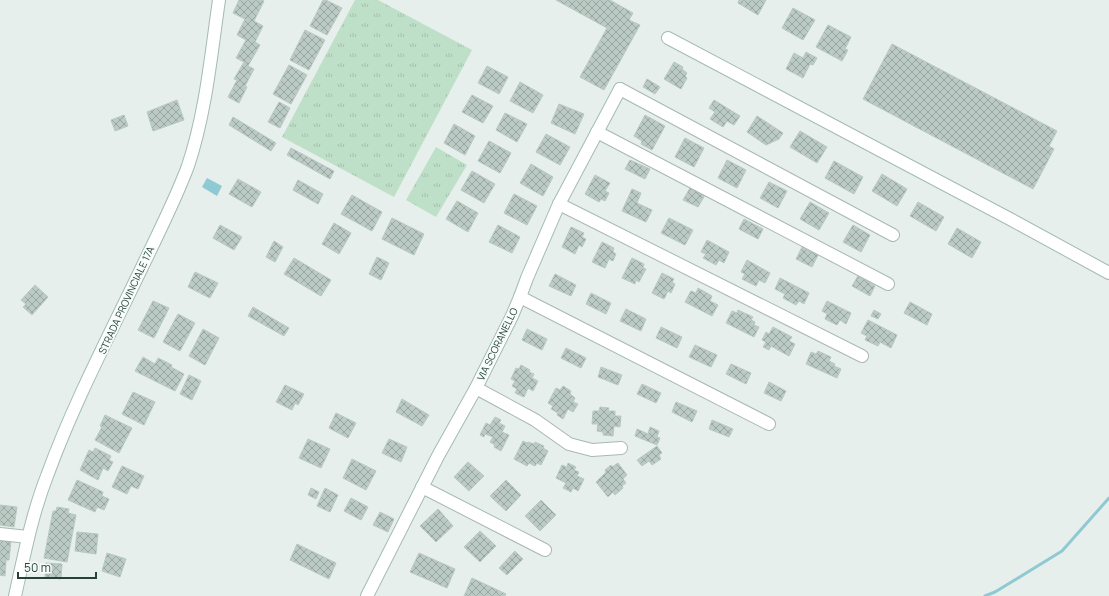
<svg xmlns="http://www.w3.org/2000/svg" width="1109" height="596" font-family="Manrope,sans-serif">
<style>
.grass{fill:url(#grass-tufts)}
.water{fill:#8ec9d4}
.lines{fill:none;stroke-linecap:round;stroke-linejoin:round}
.stream{stroke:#8ec9d4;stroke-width:3}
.building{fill:url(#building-cross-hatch);stroke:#b8c9c2}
.street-casing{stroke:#a8b8b2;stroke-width:14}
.secondary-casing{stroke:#a4bbb3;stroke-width:14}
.street{stroke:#fff;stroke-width:12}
.secondary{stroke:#fff;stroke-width:12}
.labels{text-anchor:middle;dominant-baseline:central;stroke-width:3.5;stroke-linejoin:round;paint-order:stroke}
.street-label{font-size:10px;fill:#24423a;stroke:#f7fbf9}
</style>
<defs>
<pattern id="grass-tufts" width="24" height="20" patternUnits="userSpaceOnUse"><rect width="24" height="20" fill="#bfe0c8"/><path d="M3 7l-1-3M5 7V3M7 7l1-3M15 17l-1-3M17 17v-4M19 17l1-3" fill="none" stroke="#a4c1ad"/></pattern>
<pattern id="building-cross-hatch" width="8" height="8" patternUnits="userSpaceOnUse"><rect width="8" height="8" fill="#bbcac4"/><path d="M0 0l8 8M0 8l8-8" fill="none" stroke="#98a6a0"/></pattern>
</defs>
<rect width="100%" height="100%" fill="#e6efeb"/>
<path class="grass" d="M355 0H378L472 50 394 197 282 137Z
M436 147 467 165 436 217 406 200Z"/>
<path class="water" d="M207 178 222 186 217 196 202 187Z"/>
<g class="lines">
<path class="stream" d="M985 596 995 592 1062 551 1109 498"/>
</g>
<path class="building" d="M239 0H262L264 1 254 21 263 26 255 42 260 45 248 66 254 69 245 86 247 87 239 103 228 97 237 80 234 79 244 62 236 58 246 40 237 35 245 19 233 13Z
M323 0H326L342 8 327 35 310 26Z
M556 0H610L633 13 629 20 640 25 604 90 580 77 607 28Z
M739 0H766L758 15 738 3Z
M793 8 815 20 803 40 782 28Z
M828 25 851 37 845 49 848 50 842 61 816 47Z
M305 30 325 40 309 70 290 60Z
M892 44 1057 131 1049 146 1054 149 1033 189 863 99Z
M806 52 817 58 813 65 810 64 803 78 786 69 794 53 803 58Z
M674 62 683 67 682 69 687 73 685 76 687 78 681 89 664 79Z
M289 65 307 75 291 104 273 94Z
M487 66 508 77 499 94 478 83Z
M647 79 660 87 655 94 643 87Z
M520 82 543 95 533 113 510 101Z
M472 95 493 106 483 123 462 112Z
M177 100 184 120 153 131 147 112Z
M714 100 740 116 734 125 727 121 723 127 710 119 715 112 709 108Z
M279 102 290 108 280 128 268 122Z
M559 104 584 114 575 134 551 123Z
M505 113 527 124 517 142 496 130Z
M124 115 128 126 115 131 111 120Z
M645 115 665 126 652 150 641 144 642 141 634 136Z
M757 116 783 133 779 139 766 145 747 132Z
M233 117 276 143 271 151 229 125Z
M454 124 475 136 465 155 444 143Z
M800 131 827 147 817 163 790 147Z
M546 134 570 147 560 165 536 152Z
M685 138 704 148 694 167 675 157Z
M489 141 511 153 500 173 478 161Z
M291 148 334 171 330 179 287 155Z
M630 160 650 169 645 179 625 169Z
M727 160 746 170 737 188 718 178Z
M834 161 863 177 854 194 825 178Z
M531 164 553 177 543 196 520 183Z
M472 171 495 184 484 203 461 190Z
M882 174 907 189 897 206 872 191Z
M595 175 610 183 605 191 609 193 605 201 601 199 599 202 585 194Z
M238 179 261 192 252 207 229 194Z
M298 180 323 194 318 204 293 190Z
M769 182 787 191 778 208 760 198Z
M690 188 705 195 698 207 683 200Z
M632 189 641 193 637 203 652 210 646 222 622 211Z
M514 194 537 206 527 225 504 213Z
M352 195 382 212 372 231 341 214Z
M457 201 478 213 468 232 446 219Z
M810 202 829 213 819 230 800 219Z
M918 202 944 217 936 231 910 216Z
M392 218 424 234 414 255 382 239Z
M669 218 693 230 685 245 661 233Z
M744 219 763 229 758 239 739 229Z
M334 223 351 233 339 254 322 244Z
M220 225 242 237 234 250 213 238Z
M498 225 520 237 512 253 489 242Z
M853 225 870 235 861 252 843 242Z
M571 227 584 233 582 237 586 239 582 247 579 245 575 254 562 247Z
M957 228 981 242 972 258 948 244Z
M707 240 729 252 724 263 719 260 716 265 703 258 706 254 701 252Z
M274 241 283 247 275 262 266 257Z
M602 242 614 248 613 252 616 254 613 261 609 259 605 268 592 262Z
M802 247 818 255 812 267 796 259Z
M377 257 389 263 381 280 369 274Z
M294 258 331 280 321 296 284 274Z
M632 258 644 264 643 268 646 269 639 282 636 280 635 284 622 278Z
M747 260 770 273 765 283 759 280 756 286 742 279 745 274 741 272Z
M195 272 218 283 210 298 188 287Z
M662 273 674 279 672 282 675 284 671 293 668 291 664 299 652 293Z
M555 274 576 285 571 296 549 286Z
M858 276 875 286 870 296 852 286Z
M780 278 809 293 804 304 799 301 796 305 783 298 785 294 775 289Z
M35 285 48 297 32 315 23 307 26 304 21 300Z
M698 288 712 296 710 301 718 305 712 316 685 302 691 291 696 293Z
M591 293 611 303 606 314 586 304Z
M153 301 169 308 154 338 138 330Z
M827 301 851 313 846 324 840 320 837 325 825 319 827 314 822 311Z
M910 302 932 314 927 325 904 313Z
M253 307 289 328 284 336 248 316Z
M626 309 646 319 641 331 620 321Z
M738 310 753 317 751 320 755 322 754 325 759 327 754 337 726 323 732 311 737 313Z
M874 310 881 314 878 319 871 316Z
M178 314 195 323 180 351 163 342Z
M868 320 897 335 891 348 880 342 878 346 865 340 867 336 861 333Z
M661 327 682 337 677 348 656 338Z
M773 327 792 337 789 341 795 344 789 356 771 346 769 350 763 347 766 342 762 340 766 332 769 334Z
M203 329 219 338 205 365 189 356Z
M527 329 547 339 542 350 522 340Z
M695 345 717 355 711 367 689 357Z
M566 348 586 358 581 368 561 358Z
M818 351 831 357 829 361 835 364 834 366 841 369 837 378 806 364 811 352 816 354Z
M143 357 155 364 158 358 172 365 171 367 184 374 175 391 135 371Z
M731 364 751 373 746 384 726 374Z
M521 365 530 370 529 372 534 374 532 378 538 381 533 391 528 388 524 397 515 393 517 389 512 386 515 381 511 379 516 368 519 369Z
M601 367 622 375 618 385 598 377Z
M189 375 201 381 192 400 180 394Z
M769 382 786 391 781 401 764 393Z
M642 384 661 393 656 403 637 394Z
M285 385 304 394 298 405 295 403 292 410 276 402Z
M563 386 571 391 570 394 575 398 573 402 578 404 573 412 568 409 563 419 557 415 558 413 551 409 553 406 548 403 556 388 560 390Z
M133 392 155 402 144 425 122 414Z
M402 399 429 415 422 426 396 412Z
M676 402 697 411 692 422 672 412Z
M600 407 609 408 608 411H615V416H621L620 427 614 426 613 436 603 435V432L597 431 598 424H592L593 411H599Z
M336 413 356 423 348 438 329 428Z
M105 415 132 428 119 453 95 440 102 427 100 426Z
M495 417 501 420 499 423 505 426 502 432 509 435 501 451 494 447 495 445 490 442 493 437 485 434 484 437 480 435 486 423 490 425Z
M712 420 733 429 729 437 709 429Z
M650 427 659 431 657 437 660 438 657 445 635 436 637 429 648 434Z
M308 439 330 449 321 468 299 458Z
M389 439 407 447 401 462 382 453Z
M523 441 527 443 528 442 534 444 535 442 544 446 543 448 548 451 541 465 537 463 535 466 529 463 527 466 514 459Z
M657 446 662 453 659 455 661 459 652 465 649 461 642 466 637 460Z
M95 448 111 456 109 460 113 462 108 471 103 468 98 480 80 470 89 450 93 452Z
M352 459 376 471 366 490 343 478Z
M468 462 484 476 469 491 454 477Z
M568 463 576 467 574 470 579 472 577 476 584 479 578 491 573 488 571 492 563 488 566 483 556 478 562 465 567 467Z
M618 463 627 475 623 479 626 483 622 486 623 488 615 495 613 492 608 497 596 482 606 472 605 470 611 465 612 467Z
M122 466 144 476 138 489 131 486 127 494 112 487Z
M77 480 103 492 102 496 109 499 104 510 97 507 95 512 68 500Z
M506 480 521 495 506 511 490 496Z
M311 488 319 492 316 499 308 495Z
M325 488 338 495 330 512 317 506Z
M351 498 368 507 361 520 344 511Z
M541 500 556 515 540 531 525 516Z
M0 505 17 507 14 527 0 525Z
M57 507 69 509 68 513 76 515 67 562 44 558 53 511H56Z
M438 509 453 526 436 542 420 526Z
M380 512 394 519 388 532 373 525Z
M480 531 496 546 480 562 464 547Z
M77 532 98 534 96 554 75 551Z
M0 540 11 541 9 560H6L5 576 0 575Z
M297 544 336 563 329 579 290 560Z
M515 551 523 559 507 575 499 568Z
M107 553 126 559 120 577 102 571Z
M419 553 455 569 447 588 410 572Z
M46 563 62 564 61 579 45 577Z
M472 578 506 594 505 596H464Z"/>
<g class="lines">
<defs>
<path id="street" d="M620 89 893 235
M597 132 888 284
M559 204 862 356
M520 297 769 424
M476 388 535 420 569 444 592 450 621 448
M422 487 545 550
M0 534 28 537"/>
<path id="secondary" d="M668 38 1010 219 1109 273
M15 596C24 556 32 514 47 476 74 402 111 332 145 261 160 230 176 198 188 166 206 112 211 55 219 0
M367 596 438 456 476 388 512 316 520 297 527 278 559 204 620 89"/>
</defs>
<use href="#street" class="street-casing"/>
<use href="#secondary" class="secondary-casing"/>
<use href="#street" class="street"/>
<use href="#secondary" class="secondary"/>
</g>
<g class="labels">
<g class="street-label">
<text transform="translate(126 300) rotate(-65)">STRADA PROVINCIALE 17A</text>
<text transform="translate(497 344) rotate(-64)">VIA SCORANELLO</text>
</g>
</g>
<path d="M18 572v6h78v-6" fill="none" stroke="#24423a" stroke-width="2"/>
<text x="24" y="572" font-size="12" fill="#24423a" stroke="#f7fbf9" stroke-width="3" paint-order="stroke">50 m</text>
</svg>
